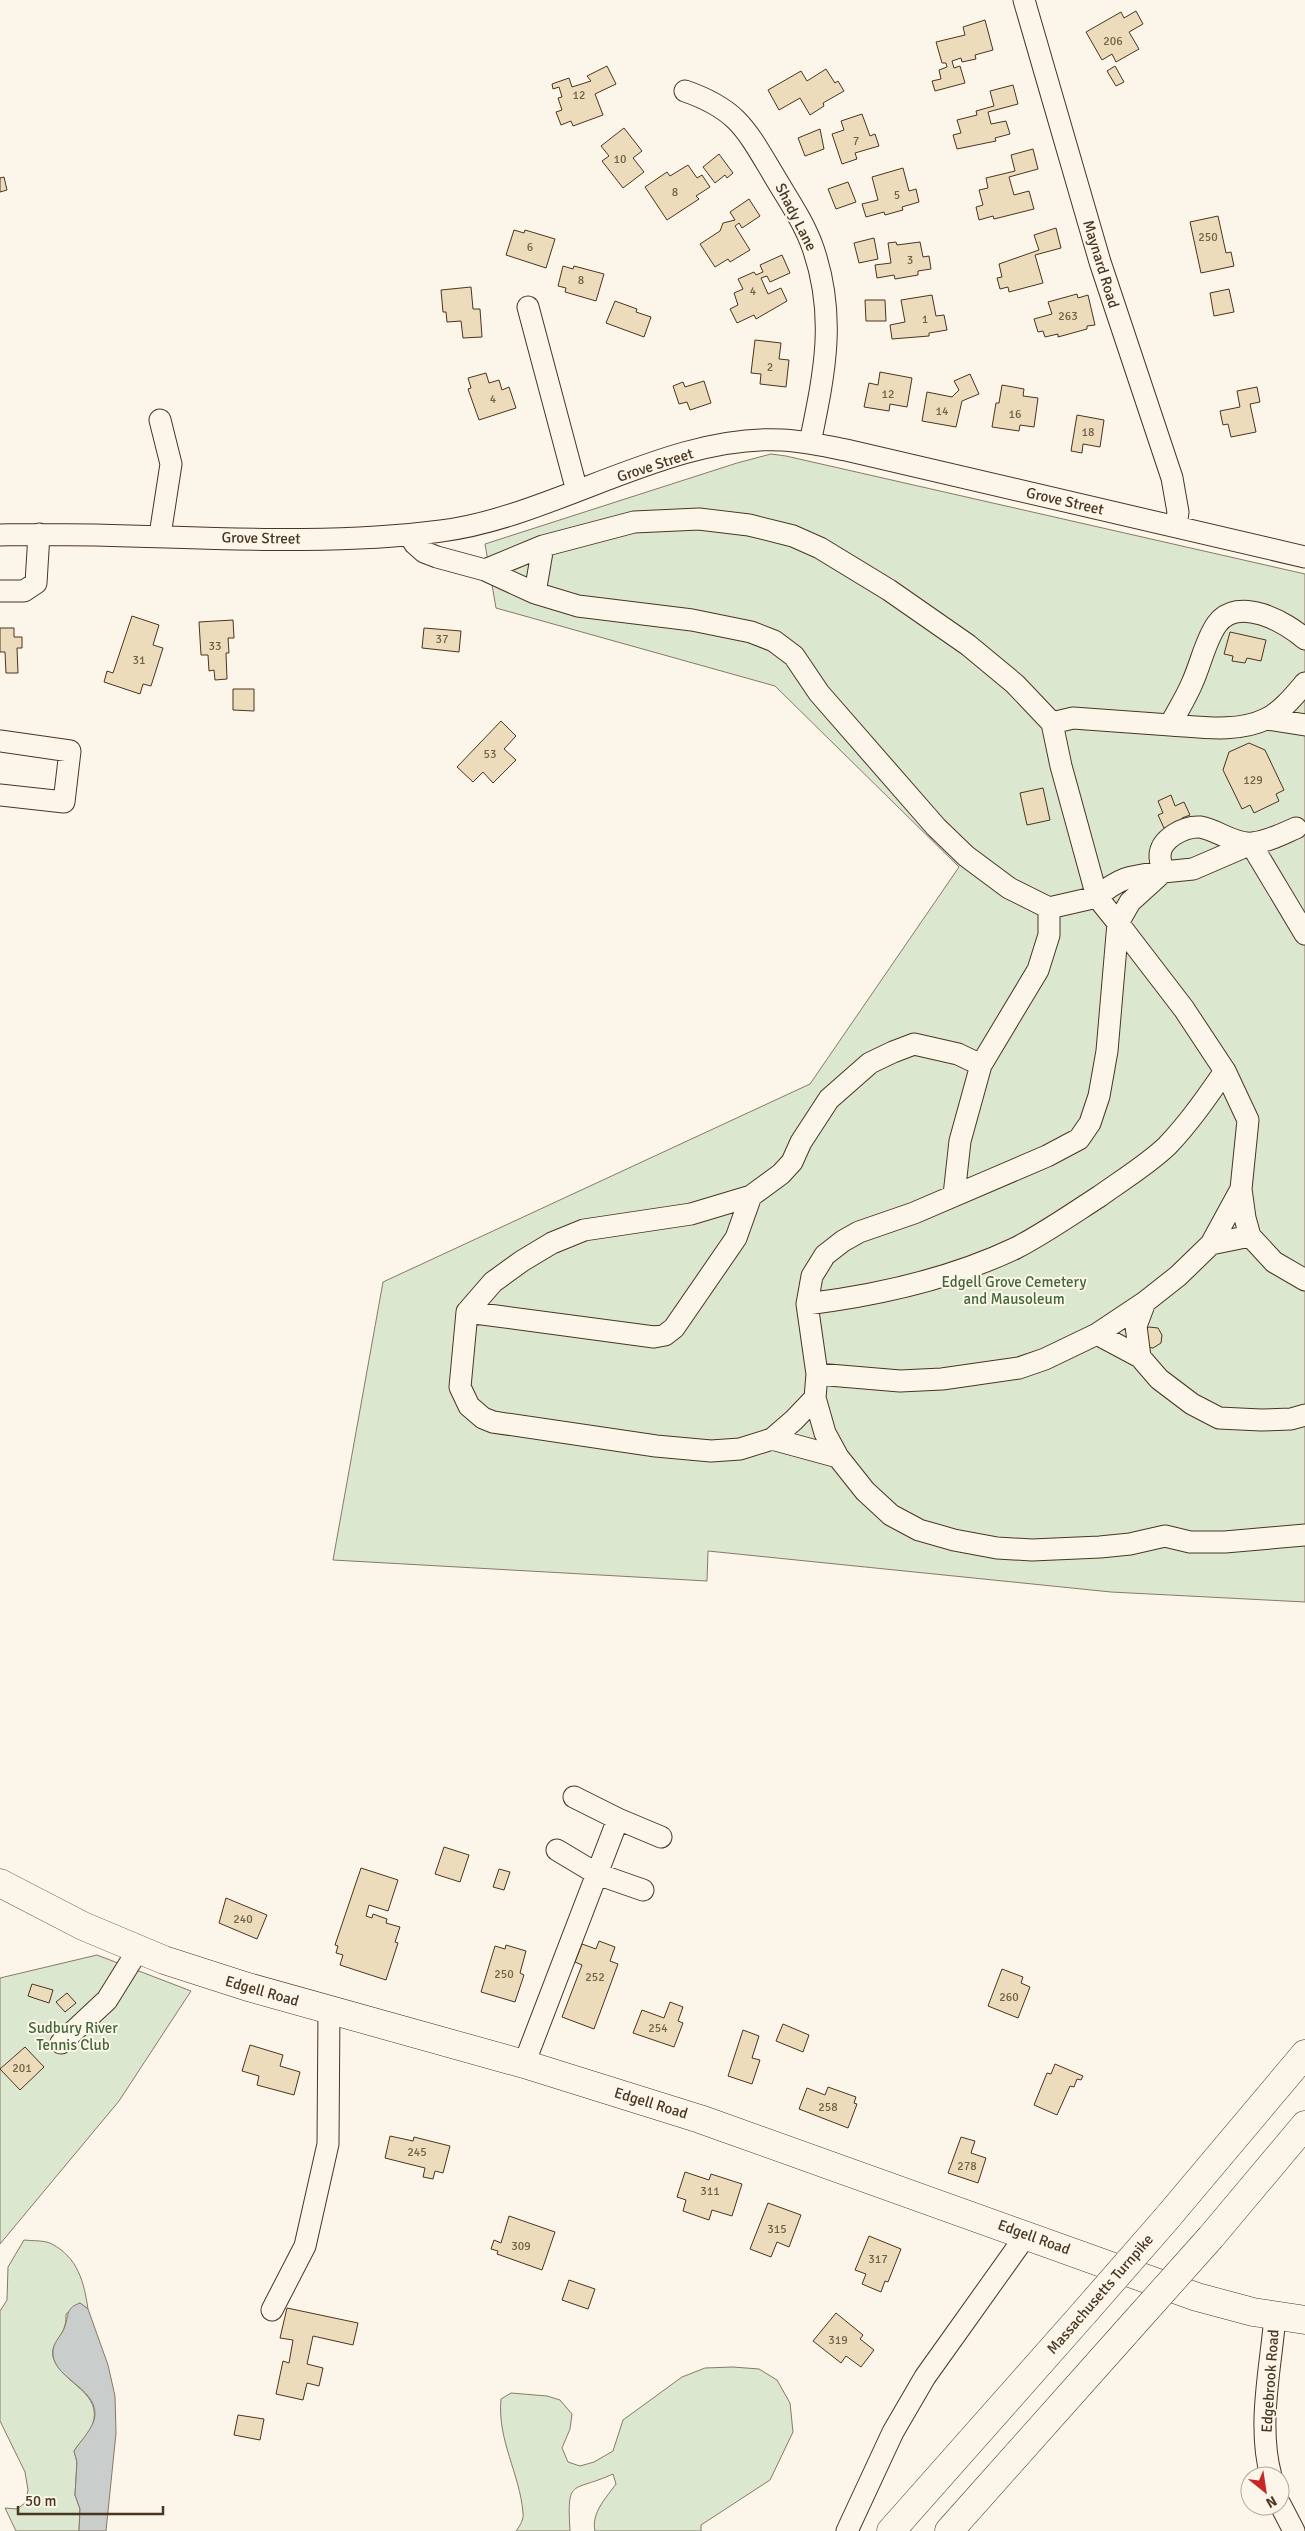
<svg xmlns="http://www.w3.org/2000/svg" width="1305" height="2531" font-family="Signika,sans-serif">
<style>
.green{fill:#dce7d0;stroke:#887966}
.water{fill:#c9cecd;stroke:#887966}
.building{fill:#ecdcbc;stroke:#4a3520}
.lines{fill:none;stroke-linecap:round;stroke-linejoin:round}
.minor-casing{stroke:#4a3520;stroke-width:23}
.major-casing{stroke:#4a3520;stroke-width:29}
.highway-casing{stroke:#4a3520;stroke-width:29}
.minor{stroke:#fbf6e9;stroke-width:21}
.major{stroke:#fbf6e9;stroke-width:28}
.highway{stroke:#fbf6e9;stroke-width:28}
.highway-bridge-casing{stroke:#4a3520;stroke-width:29;stroke-linecap:butt}
.highway-bridge{stroke:#fbf6e9;stroke-width:28}
.labels{text-anchor:middle;dominant-baseline:central;stroke-width:4;stroke-linejoin:round;paint-order:stroke}
.number-label{font-size:12px;fill:#725f47}
.street-label{font-size:15px;fill:#4a3520;stroke:#fbf6e9}
.park-label{font-size:15px;fill:#436837;stroke:#fbf6e9}
</style>
<rect width="100%" height="100%" fill="#fbf6e9"/>
<path class="green" d="M771 454 786 456 1305 574V1602L1111 1592 708 1551 707 1581 333 1560 383 1282 810 1084 959 867 775 686 496 608 485 544 737 463Z
M97 1955 191 1991 119 2101 0 2244V1978Z
M24 2240C32 2241 45 2240 52 2244 78 2258 84 2282 88 2309L80 2303 66 2314C66 2317 66 2322 65 2325 63 2336 50 2344 53 2357 61 2384 105 2392 92 2426 88 2435 79 2443 74 2451L77 2462 75 2495 80 2509 79 2531H16L5 2508 17 2509 25 2503 28 2490 25 2472 0 2421V2311L7 2300 8 2267Z
M733 2367 759 2369 777 2380 790 2403 793 2432 770 2480 701 2525V2531H595C591 2513 606 2498 616 2484L613 2474C571 2493 567 2477 570 2531H516C520 2526 524 2519 523 2513 520 2474 497 2440 501 2399L511 2393 547 2396 560 2400 572 2414 570 2429 562 2448 568 2462 580 2466 594 2462 613 2451 623 2420 682 2377 705 2368Z"/>
<path class="water" d="M80 2303 88 2309 108 2365 115 2396 116 2433 106 2531H79L80 2509 75 2495 77 2462 74 2451C81 2440 94 2428 95 2415 96 2386 50 2378 53 2350 54 2341 63 2334 65 2326 69 2314 66 2308 80 2303Z"/>
<path class="building" d="M1136 11 1143 24 1129 32 1139 49 1116 62 1112 54 1102 60 1086 32 1121 12 1124 18Z
M985 20 993 50 975 55 976 59 962 62 961 58 952 61 954 68 960 66 965 83 935 91 932 81 941 79 939 70 947 67 946 63H942L936 42 965 35 963 27Z
M607 66 616 84 595 94 603 115 573 126 571 121 561 125 556 112 562 110 558 98 562 97 559 87 553 89 552 84 569 78 572 87 591 81 587 76Z
M1115 66 1124 82 1116 86 1107 71Z
M826 69 835 83 838 81 844 91 823 103 824 106 810 115 800 98 779 110 768 90 801 71 807 81Z
M1013 85 1018 104 988 112 991 124 1006 121 1010 134 995 138 996 141 957 149 953 135 961 133 957 120 977 115 976 111 994 106 990 91Z
M862 114 870 136 875 134 879 146 855 153 857 159 842 164 832 134 844 130 841 121Z
M624 128 642 151 633 158 644 172 623 188 602 161 609 156 601 146Z
M820 129 824 149 805 156 798 138Z
M1033 149 1038 169 1009 177 1014 195 1029 191 1034 209 994 219 993 216 979 220 976 207 983 205 979 190 988 188 986 178 1015 171 1011 155Z
M719 154 733 173 727 178 725 175 715 183 703 167Z
M688 165 697 178 702 175 710 187 696 196 699 199 667 220 645 187 667 172 670 176Z
M903 168 909 191 916 189 919 202 902 207 903 210 885 215 884 212 866 217 862 204 878 200 872 177Z
M4 177 7 190 0 192V178Z
M848 182 856 202 836 209 828 189Z
M749 199 760 216 742 228 739 223 735 226 750 250 730 262 728 259 715 267 700 244 720 231 723 223 735 220 730 212Z
M1218 216 1226 253 1231 252 1234 266 1201 273 1190 222Z
M1056 228 1061 248 1035 255 1043 283 1009 292 1008 287 1000 289 997 278 1002 277 999 264 1039 250 1034 235Z
M514 230 524 233 525 230 555 239 546 268 506 255Z
M874 238 878 259 859 263 854 243Z
M896 242 897 245 920 242 923 257 929 256 931 269 918 271V275L895 279 894 275 877 278 875 265 891 263 888 243Z
M782 255 790 273 770 282 767 276 761 278 768 294 781 288 787 301 756 319 754 315 737 323 730 309 738 305 734 293 743 289 738 279 754 272 756 275 763 272 760 265Z
M563 266 573 269 574 266 604 274 596 301 565 292 566 288 558 286Z
M471 287 473 309H480L482 337 463 338 461 321 447 322 446 312H443L441 290Z
M1229 289 1234 312 1214 316 1210 293Z
M1077 294 1078 298 1088 295 1095 325 1087 326V329L1058 337V334L1045 337 1043 331 1038 332 1034 319 1052 314 1048 302Z
M932 295 936 316 944 315 947 330 929 333V336L892 339 890 325 905 322 901 300Z
M865 300H885L886 321H866Z
M615 301 637 309 636 312 651 317 644 337 606 323Z
M755 340 781 343 779 359 789 360 786 387 760 384 761 374 751 373Z
M880 372 912 378 907 407 890 404 889 411 864 407 869 383 878 385Z
M486 373 489 383 499 380 502 390 509 387 516 408 479 420 468 389 471 388 468 378Z
M970 374 979 394 962 401 956 427 922 421 927 392 952 397 959 390 954 381Z
M704 381 711 403 690 410 687 402 679 404 673 386 683 382 685 387Z
M1002 385 1024 389 1023 396 1038 398 1034 427 1020 425 1019 431 992 427 996 403H999Z
M1257 387 1260 402 1250 404 1256 432 1231 437 1228 424 1223 425 1220 411 1240 407 1237 391Z
M1077 415 1104 420 1100 447 1083 444 1082 453 1071 451Z
M132 616 159 625 153 645 163 648 151 686 143 684 140 694 104 682 107 671 113 673Z
M233 620 234 638H228L229 653H226L227 679 215 680 214 670 209 671 208 655H201L199 622Z
M0 628H14V637H22V648H17L18 673H6L5 652H0Z
M424 628 461 631 459 652 422 648Z
M1230 632 1266 640 1261 661 1247 658 1245 663 1232 661 1233 656 1224 654Z
M233 689H254V711L233 710Z
M501 721 516 736 504 749 516 760 493 783 483 772 473 782 457 767Z
M1249 743 1265 750 1284 790 1276 794 1279 801 1254 813 1250 805 1242 809 1223 770 1229 752Z
M1043 788 1050 820 1027 825 1020 793Z
M1171 795 1175 806 1184 802 1190 815 1182 818 1185 826 1164 828 1158 815 1163 813 1158 801Z
M1149 1327 1158 1328 1162 1335 1161 1343 1153 1348 1146 1347 1142 1332Z
M444 1847 469 1855 460 1882 435 1874Z
M361 1868 398 1880 388 1911 369 1905 366 1916 372 1918 373 1914 387 1919 386 1923 400 1927 395 1942 398 1943 386 1980 340 1965 343 1955 336 1953 338 1946 335 1945Z
M499 1869 510 1872 504 1890 493 1887Z
M226 1898 267 1915 257 1939 219 1923Z
M599 1941 615 1947 610 1961 618 1964 594 2029 562 2017 582 1965 575 1962 582 1944 596 1949Z
M506 1945 526 1951 520 1973 524 1975 515 2002 481 1992 495 1946 505 1949Z
M1002 1969 1023 1977 1021 1983 1030 1987 1018 2018 988 2006Z
M32 1984 53 1990 49 2003 28 1996Z
M67 1993 76 2003 65 2012 56 2002Z
M670 2002 683 2007 678 2021 683 2023 674 2047 633 2033 642 2010 664 2018Z
M783 2024 809 2035 803 2052 776 2041Z
M743 2030 759 2036 752 2058 760 2060 752 2084 728 2076Z
M250 2045 283 2055 280 2066 300 2072 294 2095 257 2085 259 2076 242 2071Z
M25 2047 44 2067 20 2090 0 2069Z
M1055 2064 1083 2076 1081 2080 1077 2079 1074 2087 1070 2086 1057 2115 1034 2105 1047 2073 1051 2074Z
M828 2087 856 2097 854 2103 857 2104 848 2128 799 2109 807 2088 825 2095Z
M390 2136 413 2141 414 2137 450 2146 443 2173 435 2171 433 2179 423 2177 425 2168 385 2158Z
M961 2137 975 2141 971 2153 986 2158 978 2183 948 2173Z
M685 2172 709 2180 711 2174 742 2184 732 2216 712 2210 709 2220 683 2211 686 2200 677 2197Z
M768 2203 801 2215 789 2247 777 2242 771 2257 750 2249Z
M509 2216 555 2232 542 2270 497 2254 498 2251 491 2249 494 2240 501 2243Z
M869 2236 901 2249 888 2282 885 2281 881 2292 862 2284 866 2274 855 2270Z
M569 2280 595 2289 588 2309 562 2300Z
M287 2308 358 2323 353 2345 313 2336 307 2364 323 2368 319 2386 307 2383 303 2400 276 2394 283 2361 289 2363 293 2340 280 2338Z
M836 2313 863 2335 860 2339 874 2350 861 2367 846 2356 841 2363 813 2341Z
M238 2415 264 2419 260 2440 234 2435Z"/>
<g class="lines">
<defs>
<path id="minor" d="M1024 0 1100 262 1172 478 1178 512 1176 526
M685 91C737 109 746 129 773 174 787 198 804 222 813 248 837 317 824 375 810 443
M528 307 577 491
M160 420 171 464 160 535
M0 535C147 531 295 550 441 531 553 517 668 434 782 440 804 441 825 446 846 450L1305 557
M409 535 415 544 424 552 437 557 485 570 535 593 578 606 692 620 751 632 774 641 794 656 819 693 936 827 966 856 1009 888 1049 908
M485 570 543 546
M0 591H24L36 583 39 534
M535 593 543 546 634 522 699 519 749 525 793 536 820 548 889 590 968 645 1015 684 1052 723
M1305 639C1286 622 1238 595 1217 624 1206 639 1201 663 1193 681 1187 696 1178 710 1170 725 1201 727 1237 733 1266 719 1281 712 1294 696 1305 683
M1267 719 1305 725
M1170 725 1073 718 1052 723 1061 766 1097 897C1121 876 1132 876 1163 872 1162 867 1160 861 1160 856 1160 839 1184 826 1200 827 1216 829 1234 845 1252 843 1267 842 1282 834 1296 828
M0 741 70 751 64 802 0 795
M1305 934 1251 844 1193 869 1163 872 1130 902 1118 923 1097 897 1049 908V935L1038 970 981 1065 958 1054 914 1044 893 1052 870 1063 829 1099 801 1142 792 1162 781 1174 751 1196 691 1214 584 1230 552 1243 522 1261 493 1282 467 1312 460 1387 469 1406 483 1418 493 1422 656 1446 711 1451 740 1449 772 1439 794 1420 815 1398 817 1374 807 1304C879 1295 951 1279 1016 1248 1045 1233 1072 1214 1100 1196 1122 1180 1147 1165 1167 1146 1189 1123 1207 1097 1225 1071L1248 1120 1241 1189 1211 1244 1178 1276 1145 1302 1136 1326 1140 1357 1159 1379 1192 1404 1219 1418 1261 1420 1291 1419 1305 1415
M954 1195 960 1141 981 1065
M1250 1236 1274 1262 1305 1280
M1211 1244 1250 1236 1245 1218 1241 1189
M807 1304 812 1276 825 1255 843 1241 859 1232 914 1213 1047 1156 1079 1139 1090 1123 1099 1096 1107 1051 1118 923 1184 1009 1225 1071
M467 1312 654 1337 665 1335 674 1328 736 1238 751 1196
M1140 1357 1097 1334 1145 1302
M817 1374 900 1381 942 1379 1019 1368 1045 1359 1097 1334
M815 1398 825 1433 838 1457
M772 1439 838 1457 865 1491 891 1515 919 1530 954 1540 997 1548 1032 1550 1100 1547 1130 1544 1165 1536 1190 1542H1225L1305 1535
M574 1797 618 1819
M557 1850 597 1874 643 1890
M61 2043 107 2000 138 1950
M524 2064 618 1819 661 1837
M272 2310 305 2246 328 2144 329 2009
M1271 2476C1257 2425 1271 2367 1275 2316
M1280 2504 1294 2531
M847 2531 893 2432 925 2377 1027 2234"/>
<path id="major" d="M0 1883 83 1926 164 1960 248 1987 524 2064 700 2119 1197 2297 1253 2312 1305 2320"/>
<path id="highway" d="M1167 2218 1305 2054
M1211 2237 1305 2125
M891 2531 1084 2313
M949 2531 1128 2330"/>
</defs>
<use href="#minor" class="minor-casing"/>
<use href="#major" class="major-casing"/>
<use href="#highway" class="highway-casing"/>
<use href="#minor" class="minor"/>
<use href="#major" class="major"/>
<use href="#highway" class="highway"/>
<defs>
<path id="highway-bridge" d="M1084 2313 1167 2218
M1128 2330 1211 2237"/>
</defs>
<use href="#highway-bridge" class="highway-bridge-casing"/>
<use href="#highway-bridge" class="highway-bridge"/>
</g>
<g class="labels">
<g class="number-label">
<text x="1113" y="41">206</text>
<text x="579" y="95">12</text>
<text x="856" y="141">7</text>
<text x="620" y="159">10</text>
<text x="675" y="192">8</text>
<text x="897" y="195">5</text>
<text x="1208" y="237">250</text>
<text x="530" y="247">6</text>
<text x="910" y="260">3</text>
<text x="581" y="280">8</text>
<text x="753" y="291">4</text>
<text x="1068" y="316">263</text>
<text x="925" y="319">1</text>
<text x="770" y="367">2</text>
<text x="888" y="394">12</text>
<text x="493" y="399">4</text>
<text x="942" y="411">14</text>
<text x="1015" y="414">16</text>
<text x="1088" y="432">18</text>
<text x="442" y="639">37</text>
<text x="215" y="646">33</text>
<text x="139" y="660">31</text>
<text x="490" y="754">53</text>
<text x="1253" y="780">129</text>
<text x="243" y="1919">240</text>
<text x="504" y="1974">250</text>
<text x="595" y="1977">252</text>
<text x="1009" y="1997">260</text>
<text x="658" y="2028">254</text>
<text x="22" y="2068">201</text>
<text x="828" y="2107">258</text>
<text x="417" y="2152">245</text>
<text x="967" y="2166">278</text>
<text x="710" y="2191">311</text>
<text x="777" y="2229">315</text>
<text x="521" y="2246">309</text>
<text x="878" y="2259">317</text>
<text x="838" y="2340">319</text>
</g>
<g class="street-label">
<text transform="translate(796 217) rotate(63)">Shady Lane</text>
<text transform="translate(1101 264) rotate(73)">Maynard Road</text>
<text transform="translate(655 465) rotate(-18)">Grove Street</text>
<text transform="translate(1065 501) rotate(13)">Grove Street</text>
<text transform="translate(261 538) rotate(1)">Grove Street</text>
<text transform="translate(262 1991) rotate(16)">Edgell Road</text>
<text transform="translate(651 2103) rotate(17)">Edgell Road</text>
<text transform="translate(1034 2237) rotate(20)">Edgell Road</text>
<text transform="translate(1100 2294) rotate(-49)">Massachusetts Turnpike</text>
<text transform="translate(1270 2381) rotate(-86)">Edgebrook Road</text>
</g>
<g class="park-label">
<text x="1014" y="1282">Edgell Grove Cemetery<tspan x="1014" dy="17">and Mausoleum</tspan></text>
<text x="73" y="2028">Sudbury River<tspan x="73" dy="17">Tennis Club</tspan></text>
</g>
</g>
<g transform="translate(1265 2491) rotate(150)"><circle r="24" fill="#fbf6e9" stroke="#b4a999"/>
<path d="M0-4L9 19L0 12L-9 19Z" fill="#c62828"/>
<text y="-8" font-size="14" font-weight="bold" text-anchor="middle" fill="#4a3520">N</text>
</g>
<path d="M18 2506v8h145v-8" fill="none" stroke="#4a3520" stroke-width="2.5"/>
<text x="25" y="2506" font-size="15" fill="#4a3520" stroke="#fbf6e9" stroke-width="4" paint-order="stroke">50 m</text>
</svg>
